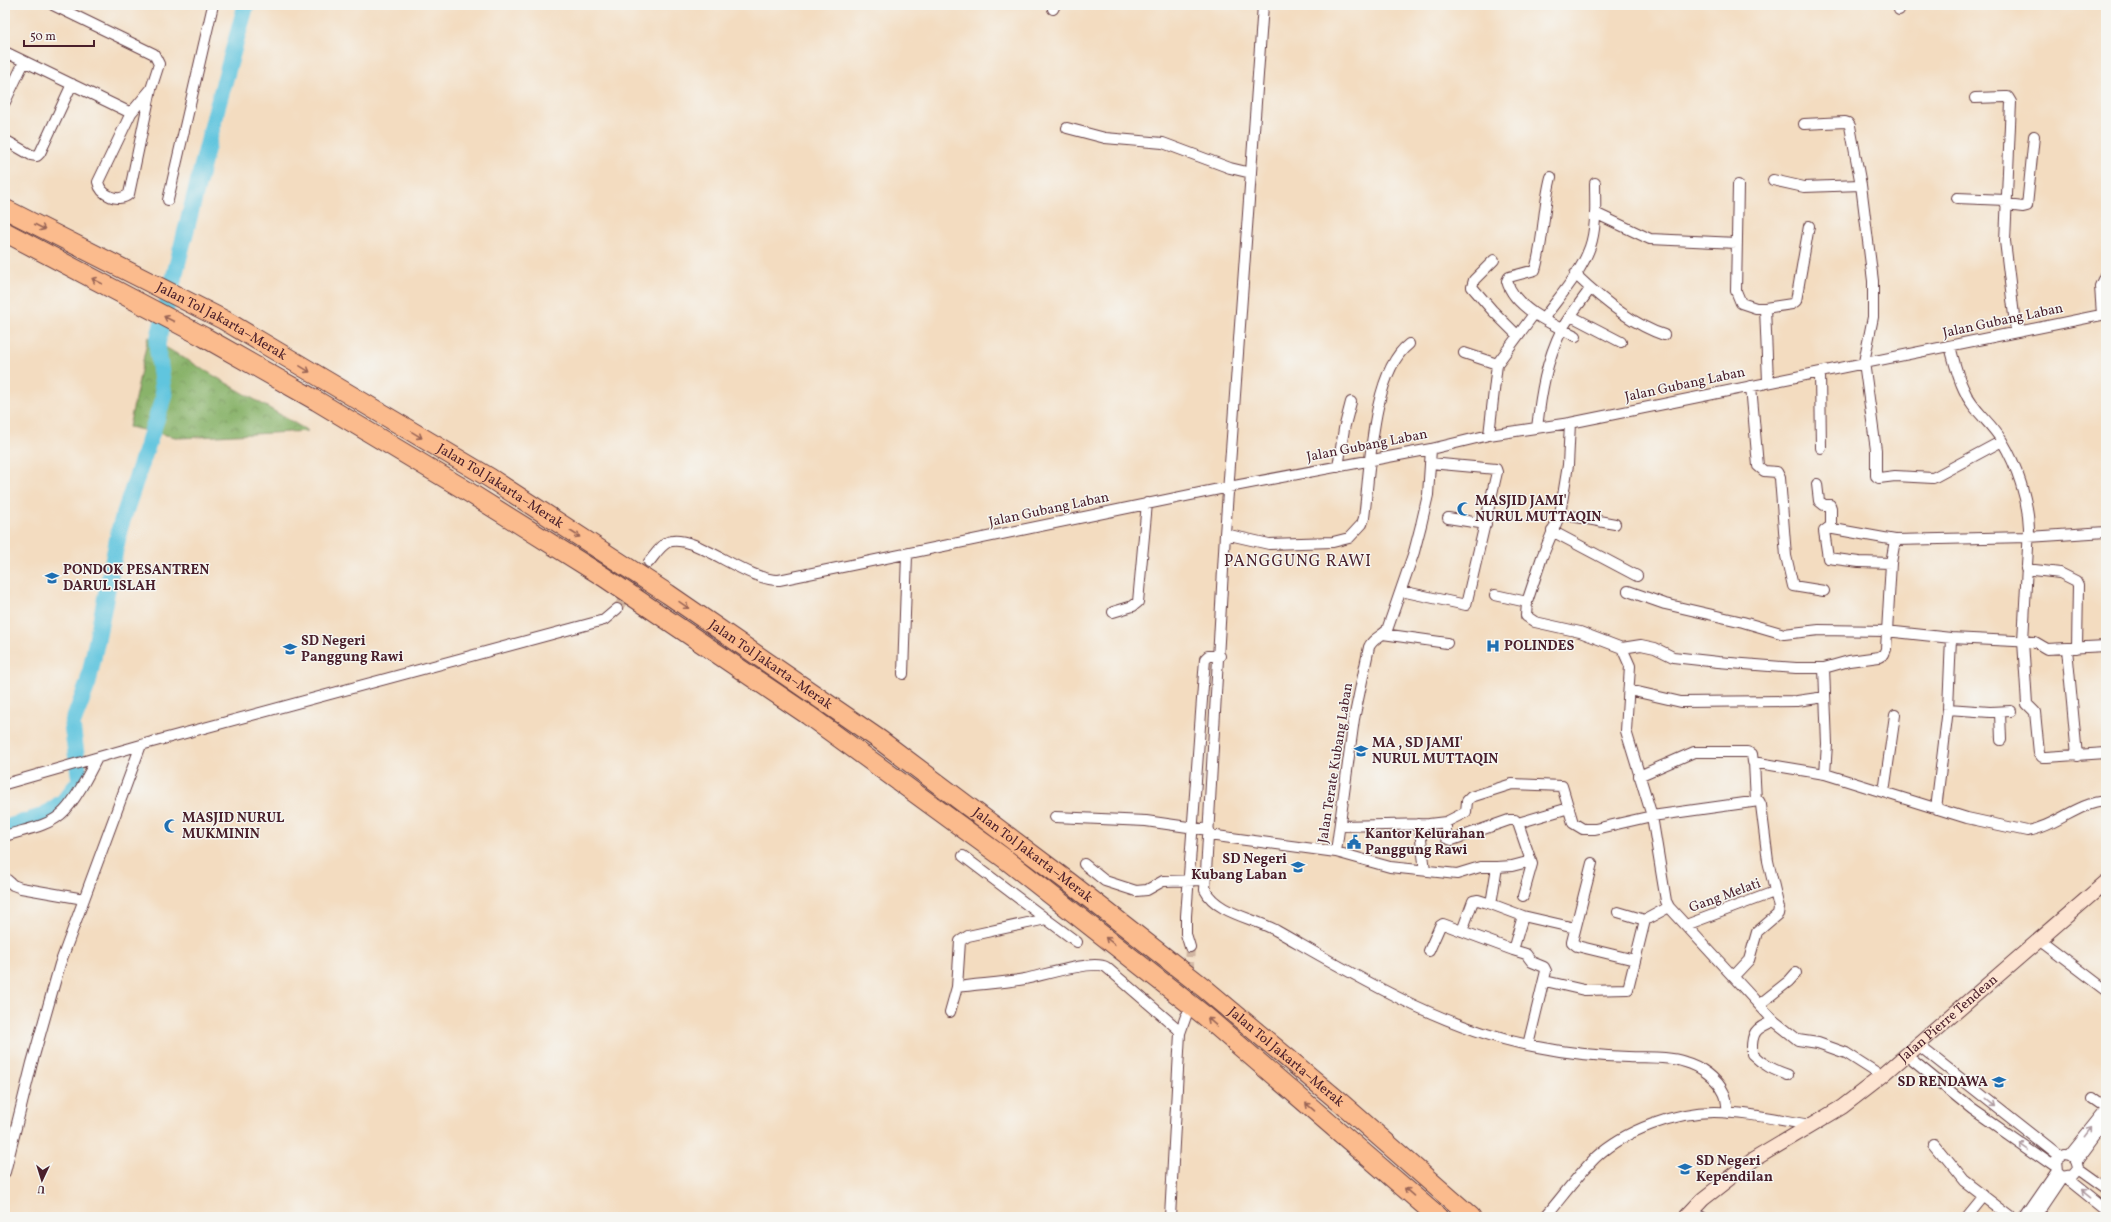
<svg xmlns="http://www.w3.org/2000/svg" width="2111" height="1222" font-family="Vollkorn,serif">
<style>
.forest{fill:url(#forest-crowns);stroke:#6a694a}
.lines{fill:none;stroke-linecap:round;stroke-linejoin:round}
.river{stroke:#61c5de;stroke-width:17}
.street-tunnel{stroke:#d1b6a2;stroke-width:10;stroke-dasharray:10 5;stroke-linecap:butt}
.street-casing{stroke:#633b41;stroke-width:12}
.secondary-casing{stroke:#633b41;stroke-width:16}
.highway-casing{stroke:#633b41;stroke-width:21}
.street{stroke:#fff;stroke-width:10}
.secondary{stroke:#fde4d1;stroke-width:14}
.highway{stroke:#fbbb8d;stroke-width:19}
.oneway{stroke:#9a6557}
.oneway2{stroke:#ae9aa0}
.labels{text-anchor:middle;dominant-baseline:central;stroke-width:3;stroke-linejoin:round;paint-order:stroke}
.street-label{font-size:14px;fill:#4a1f2b;stroke:#f6f6f2}
.poi-label{font-size:14px;font-weight:bold;fill:#4a1f2b;stroke:#f6f6f2;text-anchor:start}
.quarter-label{font-size:16px;letter-spacing:1px;fill:#4a1f2b;stroke:#f6f6f2}
</style>
<defs>
<pattern id="forest-crowns" width="20" height="18" patternUnits="userSpaceOnUse"><rect width="20" height="18" fill="#89b36a"/><path d="M2 6a3 3 0 1 1 6 0M12 15a3 3 0 1 1 6 0" fill="none" stroke="#729157"/></pattern>
</defs>
<rect width="100%" height="100%" fill="#f6f6f2"/>
<filter id="ink" filterUnits="userSpaceOnUse"><feTurbulence type="fractalNoise" baseFrequency=".025" numOctaves="2"/><feDisplacementMap in="SourceGraphic" scale="8" xChannelSelector="R" yChannelSelector="G"/><feConvolveMatrix kernelMatrix="1 2 1 2 8 2 1 2 1" color-interpolation-filters="sRGB"/></filter>
<filter id="wash" filterUnits="userSpaceOnUse"><feTurbulence type="fractalNoise" baseFrequency=".012" numOctaves="4" result="noise"/><feDisplacementMap in="SourceGraphic" scale="16" xChannelSelector="R" yChannelSelector="G"/><feGaussianBlur stdDeviation="0.9" result="paint"/><feColorMatrix in="noise" values="0 0 0 0 0 0 0 0 0 0 0 0 0 0 0 0 0 1.4 0 .05"/><feComposite in="paint" operator="in"/></filter>
<g filter="url(#wash)">
<rect width="100%" height="100%" fill="#f3dcc0"/>
<path class="forest" d="M148 337 308 431 180 438 129 427Z"/>
<g class="lines">
<path class="river" d="M5 828 43 816 63 802 80 781 72 725 88 683 120 527 164 396 157 344 217 108 246 5"/>
</g>
</g>
<g filter="url(#ink)">
<g class="lines">
<path class="street-tunnel" d="M617 609 649 562
M1187 1002 1190 947"/>
<defs>
<path id="street" d="M53 5 154 54 159 64 151 89 129 194C119 203 101 196 98 182L131 113 151 89
M1263 5 1225 534 1205 890C1217 914 1255 918 1277 931 1358 977 1444 1030 1538 1047 1567 1053 1598 1056 1628 1057 1646 1058 1667 1056 1685 1062 1700 1066 1717 1078 1724 1093 1727 1098 1727 1107 1728 1113
M1053 9 1055 5
M1899 10V5
M5 52 131 113
M1975 98 2005 97H2008L2011 102 2005 241 2016 332
M5 102 24 62
M1804 124 1845 122 1848 123 1850 126 1861 185 1873 281V317L1864 362 1876 450V476L1879 478 1895 476 1933 478 2002 441
M1067 128 1105 138 1163 143 1230 168 1251 173
M5 140 31 155 37 156 40 153 72 84
M1551 177C1543 207 1544 240 1535 270L1509 277 1507 281C1514 308 1553 325 1576 336
M1773 180 1804 187 1861 185
M1738 185 1736 291 1741 303 1756 308H1765
M1957 198 2006 200
M168 200 213 5
M2006 205 2023 207 2027 206 2034 136
M1595 213 1650 239 1737 243
M1494 260 1474 280 1472 287 1492 310 1517 335
M1575 274C1598 296 1633 325 1664 335
M2102 315 2100 286 2106 273
M1571 316 1621 342
M1543 319C1559 297 1581 273 1590 247 1597 226 1595 204 1595 183
M1950 346C1954 361 1957 376 1964 390 1972 410 1991 422 2002 441 2017 466 2028 499 2029 528L2023 641 2027 704 2035 712 2039 753 2042 757H2046L2106 753
M1464 353 1497 364
M1820 372 1821 448
M1768 381 1765 308 1792 304 1796 301 1809 226
M1751 386 1758 466 1764 471 1777 472 1780 478 1786 556 1793 586 1824 591
M1570 423 1568 465 1560 514 1542 557 1527 602 1526 616 1535 622 1580 632 1622 648 1641 645 1655 648 1673 657 1718 662 1796 668H1824L1849 661 1879 657 1884 654 1886 649 1891 563 1859 562 1828 558 1824 531 1828 528 1895 540
M1537 428C1541 393 1546 361 1562 329 1570 315 1581 302 1590 289
M1489 435 1497 364 1534 314
M1338 467 1344 429 1351 402
M1817 484 1819 501 1824 505H1830L1831 508V529
M1560 514 1615 524
M1448 518 1486 524
M1552 531 1637 576
M1225 534 1269 544 1333 542 1349 538 1362 524 1364 518C1370 473 1371 373 1409 344
M649 562C655 555 660 546 668 542 693 532 746 581 779 580L1229 487 1431 449 1489 435 1570 423 2106 314
M1891 563 1895 540 2028 537 2106 532
M2026 569 2060 573 2076 581 2078 585 2077 648
M1401 591 1466 605 1497 472 1496 469 1430 463
M1628 591 1665 604 1743 622 1784 634 1819 630 1886 631 1951 638 2035 642 2047 649 2106 646
M1495 595 1527 602
M1113 612 1133 606 1138 602 1147 503
M1383 634 1447 643
M1622 648 1630 666 1626 731 1652 816 1666 901 1669 907 1774 1021 1798 1040 1818 1043 1846 1053 1882 1076
M2067 649 2077 756
M1824 668 1827 744 1825 774
M903 674 907 554
M1629 690 1681 702 1797 701 1825 697
M1948 709 1990 712 2011 711
M2000 712 2001 740
M1754 762 1756 801
M1639 776 1694 752H1747L1752 754 1753 762 1825 774 1967 818 2027 831C2055 827 2077 803 2106 801
M5 784 141 745 604 620 617 609
M1884 792 1895 715
M1936 809 1948 709 1951 638
M1055 817 1146 821 1209 830
M1446 822V838L1452 840 1509 820H1515L1518 823
M1419 824 1425 870
M1340 826 1429 824 1446 822 1466 812 1467 801 1471 797 1512 784 1562 786 1573 823 1583 829H1595L1652 816 1759 801 1761 805 1768 861 1779 908 1778 914 1757 932 1749 960 1734 976
M1209 835 1336 852 1354 719 1369 647C1373 638 1381 637 1387 630L1414 552 1421 525 1428 495 1431 449
M5 836C22 830 46 827 60 815 74 804 89 774 97 758
M1336 852 1390 867 1457 874 1480 867H1497
M963 856 1046 919
M1531 861 1512 866 1497 867 1491 904 1523 916 1575 928
M1592 863 1572 942 1577 946 1635 960
M1084 864 1105 881 1136 891 1147 890 1163 881 1204 880
M5 878 13 885 21 888 84 899
M1523 896 1532 864 1518 823 1569 808
M1618 912 1645 920
M1523 916 1513 950 1526 954 1532 962 1544 967 1546 971 1528 1045
M1686 925 1774 892
M1462 931 1473 901 1478 900 1491 904
M2039 939 2106 990
M1190 947 1186 934V916L1205 659 1208 656H1220
M1429 951 1440 926 1443 924 1513 950
M1545 981 1584 990 1628 989 1645 920 1669 907
M957 987 960 941 968 936 1046 919 1077 942
M1760 1004 1789 981 1796 973
M950 1012 957 987C979 984 1002 983 1025 979 1041 976 1093 959 1106 967L1178 1029 1180 1033 1170 1217
M1774 1021C1755 1028 1751 1033 1752 1054 1763 1065 1774 1070 1788 1075
M1180 1033 1186 1016
M1917 1044 2060 1157
M1906 1055 1972 1109 2055 1167
M2093 1098 2106 1107
M1934 1144 1964 1181 2011 1217
M2069 1155 2106 1109
M2077 1161 2106 1122
M2078 1169 2073 1175 2062 1177 2057 1172 2056 1161 2064 1155C2074 1155 2077 1160 2078 1169L2106 1189
M5 1172 32 1063 60 964 141 745
M2065 1177 2106 1210
M1690 1213 1702 1217
M1545 1217C1562 1197 1578 1175 1596 1157 1625 1130 1676 1112 1714 1112 1747 1112 1779 1120 1811 1125
M1965 1217 1983 1195
M2026 1217 2057 1172
M2035 1217 2062 1177"/>
<g id="secondary">
<path id="s1" d="M1686 1217 1703 1199 1753 1160 1842 1107 1882 1076 2106 882"/>
</g>
<g id="highway">
<path id="s2" d="M5 209 224 320 490 478 668 594 880 740 1070 883 1204 988 1341 1103 1471 1217"/>
<path d="M5 232 204 337 317 401 462 488 604 577 808 715 1004 858 1205 1016 1438 1217"/>
</g>
</defs>
<use href="#street" class="street-casing"/>
<use href="#secondary" class="secondary-casing"/>
<use href="#highway" class="highway-casing"/>
<use href="#street" class="street"/>
<use href="#secondary" class="secondary"/>
<use href="#highway" class="highway"/>
</g>
<defs><path id="oneway-shaft" d="M-6 0H5M1.5-3L5.5 0L1.5 3" fill="none" stroke-width="1.6" stroke-linecap="round" stroke-linejoin="round"/></defs>
<g class="oneway">
<use href="#oneway-shaft" transform="translate(40 227) rotate(27)"/>
<use href="#oneway-shaft" transform="translate(97 281) rotate(-152)"/>
<use href="#oneway-shaft" transform="translate(169 319) rotate(-153)"/>
<use href="#oneway-shaft" transform="translate(305 369) rotate(31)"/>
<use href="#oneway-shaft" transform="translate(417 435) rotate(31)"/>
<use href="#oneway-shaft" transform="translate(575 534) rotate(33)"/>
<use href="#oneway-shaft" transform="translate(684 605) rotate(35)"/>
<use href="#oneway-shaft" transform="translate(1110 941) rotate(-142)"/>
<use href="#oneway-shaft" transform="translate(1212 1022) rotate(-139)"/>
<use href="#oneway-shaft" transform="translate(1310 1107) rotate(-139)"/>
<use href="#oneway-shaft" transform="translate(1409 1192) rotate(-139)"/>
</g>
<g class="oneway2">
<use href="#oneway-shaft" transform="translate(1991 1103) rotate(38)"/>
<use href="#oneway-shaft" transform="translate(2088 1132) rotate(-52)"/>
<use href="#oneway-shaft" transform="translate(2023 1145) rotate(-145)"/>
<use href="#oneway-shaft" transform="translate(2086 1194) rotate(-141)"/>
</g>
</g>
<defs>
<symbol id="mosque-bare" viewBox="-9 -9 18 18"><path d="M3.5-4.9A6 6 0 1 0 3.5 4.9A5 5 0 1 1 3.5-4.9Z" fill="#1f6fb2" stroke="#f6f6f2" stroke-width="2.5" paint-order="stroke"/></symbol>
<symbol id="school-bare" viewBox="-9 -9 18 18"><path d="M0-5L7-2L0 1L-7-2ZM-4 1L0 2.5L4 1V4Q0 6-4 4Z" fill="#1f6fb2" stroke="#f6f6f2" stroke-width="2.5" paint-order="stroke"/></symbol>
<symbol id="hospital-bare" viewBox="-9 -9 18 18"><path d="M-5-5h3v3.5h4V-5h3V5h-3V1.5h-4V5h-3Z" fill="#1f6fb2" stroke="#f6f6f2" stroke-width="2.5" paint-order="stroke"/></symbol>
<symbol id="civic-bare" viewBox="-9 -9 18 18"><path d="M-.6-6.5H3V-4.5H.6V-3L4-1V1h2V6H-6V1h2V-1L-.6-3ZM-1.2 2.5V6h2.4V2.5Z" fill="#1f6fb2" stroke="#f6f6f2" stroke-width="2.5" paint-order="stroke"/></symbol>
</defs>
<g fill-rule="evenodd">
<use href="#mosque-bare" x="1454" y="499" width="20" height="20"/>
<use href="#school-bare" x="42" y="568" width="20" height="20"/>
<use href="#hospital-bare" x="1483" y="636" width="20" height="20"/>
<use href="#school-bare" x="280" y="639" width="20" height="20"/>
<use href="#school-bare" x="1351" y="741" width="20" height="20"/>
<use href="#mosque-bare" x="161" y="816" width="20" height="20"/>
<use href="#civic-bare" x="1344" y="832" width="20" height="20"/>
<use href="#school-bare" x="1288" y="857" width="20" height="20"/>
<use href="#school-bare" x="1989" y="1072" width="20" height="20"/>
<use href="#school-bare" x="1675" y="1159" width="20" height="20"/>
</g>
<g class="labels">
<g class="street-label">
<text transform="translate(2003 321) rotate(-12)">Jalan Gubang Laban</text>
<text stroke="none"><textPath href="#s2" startOffset="244">Jalan Tol Jakarta–Merak</textPath></text>
<text transform="translate(1685 385) rotate(-12)">Jalan Gubang Laban</text>
<text transform="translate(1367 446) rotate(-11)">Jalan Gubang Laban</text>
<text stroke="none"><textPath href="#s2" startOffset="568">Jalan Tol Jakarta–Merak</textPath></text>
<text transform="translate(1049 510) rotate(-12)">Jalan Gubang Laban</text>
<text stroke="none"><textPath href="#s2" startOffset="892">Jalan Tol Jakarta–Merak</textPath></text>
<text transform="translate(1336 763) rotate(-81)">Jalan Terate Kubang Laban</text>
<text stroke="none"><textPath href="#s2" startOffset="1216">Jalan Tol Jakarta–Merak</textPath></text>
<text transform="translate(1725 896) rotate(-20)">Gang Melati</text>
<text stroke="none"><textPath href="#s1" startOffset="330">Jalan Pierre Tendean</textPath></text>
<text stroke="none"><textPath href="#s2" startOffset="1540">Jalan Tol Jakarta–Merak</textPath></text>
</g>
<g class="poi-label">
<text x="1475" y="501">MASJID JAMI'<tspan x="1475" dy="16">NURUL MUTTAQIN</tspan></text>
<text x="63" y="570">PONDOK PESANTREN<tspan x="63" dy="16">DARUL ISLAH</tspan></text>
<text x="301" y="641">SD Negeri<tspan x="301" dy="16">Panggung Rawi</tspan></text>
<text x="1504" y="646">POLINDES</text>
<text x="1372" y="743">MA , SD JAMI'<tspan x="1372" dy="16">NURUL MUTTAQIN</tspan></text>
<text x="182" y="818">MASJID NURUL<tspan x="182" dy="16">MUKMININ</tspan></text>
<text x="1365" y="834">Kantor Kelurahan<tspan x="1365" dy="16">Panggung Rawi</tspan></text>
<text x="1287" y="859" text-anchor="end">SD Negeri<tspan x="1287" dy="16">Kubang Laban</tspan></text>
<text x="1988" y="1082" text-anchor="end">SD RENDAWA</text>
<text x="1696" y="1161">SD Negeri<tspan x="1696" dy="16">Kependilan</tspan></text>
</g>
<g class="quarter-label">
<text x="1298" y="562">PANGGUNG RAWI</text>
</g>
</g>
<rect width="2111" height="1222" fill="none" stroke="#f6f6f2" stroke-width="20"/>
<g transform="translate(42 1180) rotate(184)" stroke="#f6f6f2" stroke-width="3" paint-order="stroke">
<path d="M0-3L7 15L0 10L-7 15Z" fill="#4a1f2b"/>
<text y="-6" font-size="11" font-weight="bold" text-anchor="middle" fill="#4a1f2b">U</text>
</g>
<path d="M24 40v6h70v-6" fill="none" stroke="#4a1f2b" stroke-width="2"/>
<text x="30" y="40" font-size="12" fill="#4a1f2b" stroke="#f6f6f2" stroke-width="3" paint-order="stroke">50 m</text>
</svg>
